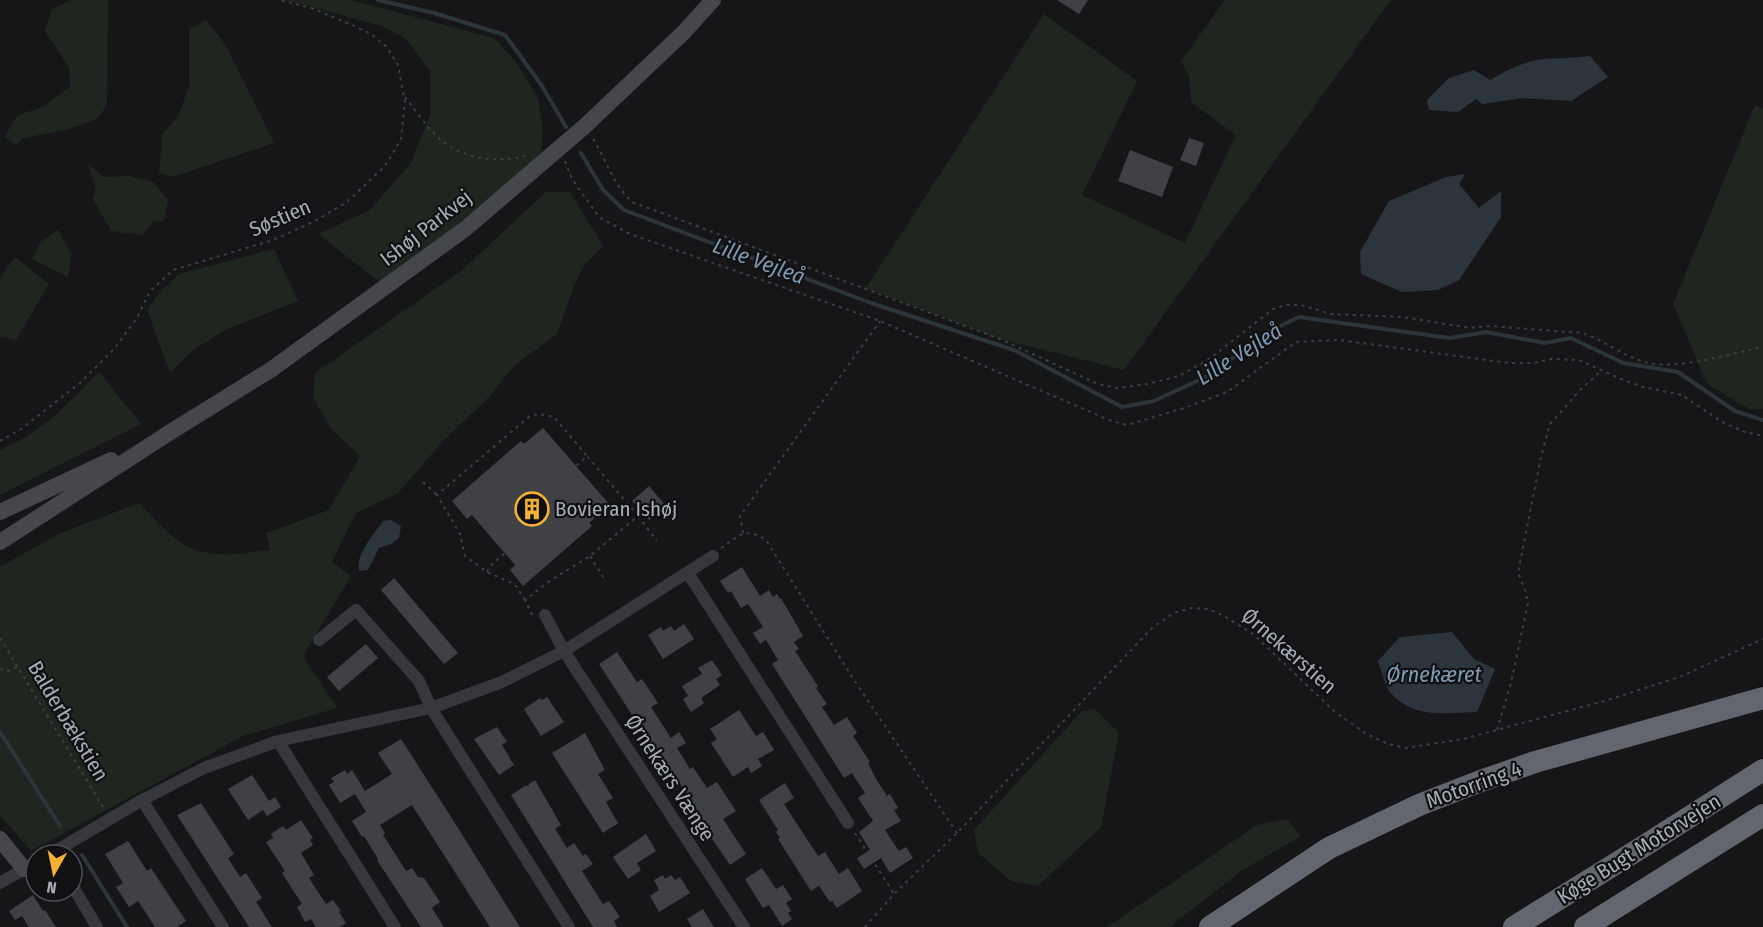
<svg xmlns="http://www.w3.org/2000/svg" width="1763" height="927" font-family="'Fira Sans Condensed',sans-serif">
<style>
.green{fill:#1e261f}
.water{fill:#2c353c}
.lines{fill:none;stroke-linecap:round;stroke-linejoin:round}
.stream{stroke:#2c353c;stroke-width:4}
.building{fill:#404145}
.path{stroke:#3d3f44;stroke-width:2;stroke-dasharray:3 4.5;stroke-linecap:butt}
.street{stroke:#37383d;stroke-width:12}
.secondary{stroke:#45474d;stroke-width:16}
.highway{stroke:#63666e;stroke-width:22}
.labels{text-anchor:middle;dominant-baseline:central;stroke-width:4.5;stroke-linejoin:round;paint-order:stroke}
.street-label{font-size:21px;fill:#a8adb8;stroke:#111113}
.poi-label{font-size:21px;fill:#a8adb8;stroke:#111113;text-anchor:start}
.water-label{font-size:22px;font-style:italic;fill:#7f9bb3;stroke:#111113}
</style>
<rect width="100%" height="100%" fill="#161618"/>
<path class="green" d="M70 0H108L107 105 98 118 70 129 24 138 16 145 4 137 18 115 43 107 70 87 69 67 45 31 52 10Z
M287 0H351L494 38 516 62 538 98 543 129 541 155 448 232 380 282 318 234 370 210 411 163 431 112 430 71 405 38 384 27Z
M1225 0H1391L1124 370 1000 339 866 288 1044 14 1137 81 1082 195 1185 243 1236 135 1191 102 1189 76 1181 61Z
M206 20 225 44 274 143 173 177 159 173 162 135 178 116 189 87V29Z
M1755 105 1763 109V409H1749L1707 384 1673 304Z
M88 164 103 177 130 176 153 182 168 200 164 221 152 222 143 235 111 231 93 199 96 189Z
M546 192H570L603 246 584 266 574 286 557 334 514 366 490 396 443 441 398 493 356 513 332 562 351 576 303 656 337 708 243 736 31 851 0 815V567L58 534 139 503C154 518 176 544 196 550 220 558 246 553 270 550L266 533 329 510 360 456 332 430 313 398 315 373 462 270Z
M58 230 72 254 68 277 32 259 41 241Z
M274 249 298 301 227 329 193 350 170 373 147 310 161 291 179 274Z
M15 257 49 284 16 340 0 337V277Z
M99 372 141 424 0 495V450C43 432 67 404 99 372Z
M1095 709 1119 733 1101 827 1038 886 1011 881 978 853 974 830 1082 711Z
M1287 819 1301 836 1241 871 1170 927H1107L1257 825Z"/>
<path class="water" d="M1590 56 1608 77 1571 101 1524 98 1482 104 1476 99 1458 112 1429 110 1427 100 1449 78 1474 70 1490 80C1505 71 1524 61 1543 59 1558 58 1574 58 1590 56Z
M1465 174 1459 184 1479 208 1501 191V217L1459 280 1438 290 1402 292 1361 274 1360 252 1389 201 1446 177Z
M391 520 401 526 399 538 391 544 379 548 368 570 359 571C355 555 374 534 383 521Z
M1452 632 1474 659 1495 669 1477 712C1446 713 1412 719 1390 692 1384 684 1382 671 1378 661L1400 637Z"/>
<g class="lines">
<path class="stream" d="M378 0 434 13 505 35 542 86 566 127
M581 153 603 190 624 210 871 303 1014 350 1122 407 1154 401 1210 375 1266 333 1299 317 1449 338 1486 332 1545 343 1571 338 1623 363 1678 372 1735 411 1763 420
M0 732 60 826
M82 855 127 927"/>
</g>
<path class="building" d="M1057 0H1088L1079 14Z
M1189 138 1204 143 1196 166 1180 160Z
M1130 150 1173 167 1162 197 1118 181Z
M543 428 610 505 589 523 592 526 523 586 510 570 515 565 472 515 467 519 452 501 521 441 524 444Z
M649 486 666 506 649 520 632 501Z
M742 567 760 596 769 590 773 597 777 594 780 599 781 598 803 636 794 642 799 649 795 651 818 686 816 688 827 704 822 707 834 725 847 717 857 733 853 736 870 762 868 763 876 779 887 796 890 794 898 808 894 810 901 821 885 830 899 851 906 847 913 858 890 873 881 858 864 869 857 858 870 850 859 832 873 821 858 798 865 793 852 773 844 778 772 664 778 660 766 640 760 644 753 633 763 627 748 604 741 608 731 591 728 593 720 581Z
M394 578 458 653 444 664 381 590Z
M684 624 694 639 663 659 648 635 661 627 663 631 671 626 674 631Z
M366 644 378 658 339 691 327 677Z
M617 652 637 682 642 679 658 703 651 707 671 738 679 732 686 743 677 748 690 769 693 767 707 788 717 782 736 811 723 819 746 854 730 865 690 807 693 805 680 784 675 777 673 778 599 664Z
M712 660 722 675 716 679 720 685 701 698 704 703 691 712 683 699 688 696 682 686 702 674 698 668Z
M547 697 564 722 541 736 524 709 540 698 542 700Z
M739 710 756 736 763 732 774 750 758 759 762 766 751 773 748 767 733 777 711 743 717 739 710 729Z
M497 727 507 742 502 745 514 765 499 775 474 739Z
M585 733 605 770 598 774 613 798 606 802 618 823 603 833 552 753Z
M401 739 451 817 520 927H490L412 805 380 825 385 833 383 835 406 871 412 868 418 877 424 878 440 902 432 908 444 927H421L377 860 378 859 364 836 362 837 352 821 366 812 355 794 340 803 329 785 334 782 331 778 345 770 347 774 352 770 365 791 392 774 378 753Z
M252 775 269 801 275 797 281 807 267 816 263 810 248 820 228 789Z
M535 780 561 825 555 829 567 848 574 843 583 856 586 854 593 864 582 871 603 904 609 901 620 917 614 921 617 927H593L511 795 527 785 528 787 529 784Z
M785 783 794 798 784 804 818 856 825 852 839 874 848 868 862 891 837 908 832 901 830 902 819 886 811 891 778 839 780 838 776 832 778 830 759 800Z
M201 803 234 854 228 858 240 877 246 873 262 898 256 902 272 927H249L177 815Z
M301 820 313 838 310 840 313 845 301 853 314 875 309 878 326 904 333 900 341 911 339 912 346 923 340 927H316L311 919 305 922 297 907 302 904 282 873 285 871 266 842 273 838 271 834 283 826 286 830Z
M646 834 656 851 637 863 641 870 628 879 613 857Z
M128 841 147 871 151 868 186 921 177 927H155L138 901 129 907 116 887 123 883 105 854Z
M762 868 776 889 783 885 792 899 786 903 791 911 788 913 792 919 782 926 769 905 763 908 745 879Z
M663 875 665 879 671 875 675 880 680 877 690 893 659 912 650 896 659 890 654 880Z
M33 895 43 911 45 910 56 927H29L22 916 15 920 9 911Z
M703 909 714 927H692L687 919Z"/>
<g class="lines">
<path class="path" d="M405 97C416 111 427 128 441 140 463 159 498 163 525 156
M593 139C607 161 612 183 632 202L1000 339 1098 384 1118 388 1147 384 1179 376 1208 360 1273 309 1286 305H1301L1331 314 1403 317 1470 328 1490 326 1582 333C1605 340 1625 358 1649 363 1676 370 1734 353 1763 347
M565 161 572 179 599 217 630 234 880 321 1109 420 1127 425 1184 408 1227 392 1296 342 1339 340 1509 363H1533L1551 359 1579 360 1621 379 1643 387 1682 395 1722 422 1745 432 1763 436
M0 441 21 429 80 383 114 349 137 318 150 291 173 270 273 240 315 221 347 202 385 166 401 139 405 102 398 65 387 47 371 34 352 25 311 8 280 0
M423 482 437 495
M638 516 657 541
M743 533 740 516 880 321
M721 548C739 536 745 526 766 540L854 680 957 833
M590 556 603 577
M487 572 490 566 505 553
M525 600 516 586 510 582 487 572 465 556 460 534 437 495 530 416 539 414 554 417 587 456
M532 615 525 600 548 582 590 556 638 516 587 456 576 466
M0 638 103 807
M0 669 8 671 17 667
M1497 730 1511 683 1528 603 1525 590 1518 573 1541 457 1550 424 1581 389 1602 370
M855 833 894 894
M865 927 894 894 957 833 1153 627 1174 613 1191 608 1208 609 1224 616 1253 634 1335 712 1365 733 1388 744 1406 748 1463 739 1608 700 1682 676 1763 639"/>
<path class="street" d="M688 573 848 823
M545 615 564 651 744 927
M319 640 356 610 419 681 431 708 569 927
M278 741 395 927
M142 800 223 927
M49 855 142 800 204 768 278 741 431 708 502 682 564 651 713 556
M0 883 36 862
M72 885 97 927"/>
<path class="secondary" d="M0 512 111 460
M0 542 172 431 272 369 465 229 585 126 684 32 713 0
M0 839 24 869"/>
<path class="highway" d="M1210 927 1329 848 1419 805 1478 782 1535 762 1763 698
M1514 927 1644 846 1763 770
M1585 927 1763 815"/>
</g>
<defs>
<symbol id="building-ring" viewBox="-11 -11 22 22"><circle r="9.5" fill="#111113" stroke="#f2b134" stroke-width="1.5"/><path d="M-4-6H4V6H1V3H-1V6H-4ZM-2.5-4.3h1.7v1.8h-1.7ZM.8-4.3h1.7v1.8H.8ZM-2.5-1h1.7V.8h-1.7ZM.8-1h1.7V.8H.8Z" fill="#f2b134"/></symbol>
</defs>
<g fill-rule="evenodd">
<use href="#building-ring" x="513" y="490" width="38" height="38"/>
</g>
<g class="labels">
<g class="street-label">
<text transform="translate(280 218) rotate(-23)">Søstien</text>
<text transform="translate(426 228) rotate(-38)">Ishøj Parkvej</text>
<text transform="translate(1289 651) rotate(41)">Ørnekærstien</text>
<text transform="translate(68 721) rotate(59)">Balderbækstien</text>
<text transform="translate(670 778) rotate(57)">Ørnekærs Vænge</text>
<text transform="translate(1474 785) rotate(-20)">Motorring 4</text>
<text transform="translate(1639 849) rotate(-32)">Køge Bugt Motorvejen</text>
</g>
<g class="poi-label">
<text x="555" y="509">Bovieran Ishøj</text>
</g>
<g class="water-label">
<text transform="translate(759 261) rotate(20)">Lille Vejleå</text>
<text transform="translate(1239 354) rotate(-32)">Lille Vejleå</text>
<text x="1434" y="674">Ørnekæret</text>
</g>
</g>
<g transform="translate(54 873) rotate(189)"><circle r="28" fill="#111113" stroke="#4d4f55" stroke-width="1.5"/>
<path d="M0-4.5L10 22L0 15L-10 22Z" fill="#f2b134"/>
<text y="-9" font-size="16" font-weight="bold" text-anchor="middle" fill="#a8adb8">N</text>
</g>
</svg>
